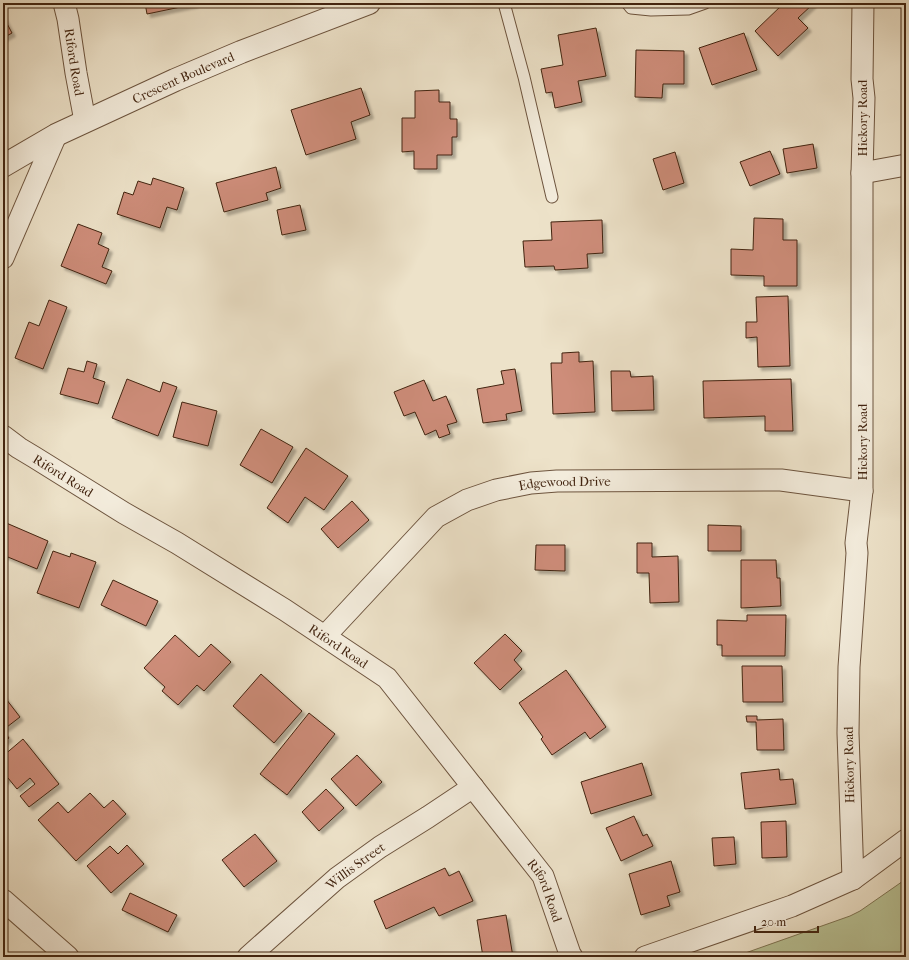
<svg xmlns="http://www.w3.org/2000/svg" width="909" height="960" font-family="'IM FELL French Canon',serif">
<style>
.green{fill:#b9c396;stroke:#7e7453}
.building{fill:#ce8d7a;stroke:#422410;filter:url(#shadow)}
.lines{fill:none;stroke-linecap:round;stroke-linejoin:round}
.service-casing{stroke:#6d543e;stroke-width:13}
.minor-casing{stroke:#6d543e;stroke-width:23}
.tertiary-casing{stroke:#6d543e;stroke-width:24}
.service{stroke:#f3ecdc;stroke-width:11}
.minor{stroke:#f3ecdc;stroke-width:21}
.tertiary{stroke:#f3ecdc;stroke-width:22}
.labels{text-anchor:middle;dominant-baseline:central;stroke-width:3;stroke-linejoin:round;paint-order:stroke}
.street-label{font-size:13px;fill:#422410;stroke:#f3ecdc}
</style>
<defs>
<filter id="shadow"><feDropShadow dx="3.5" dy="3.5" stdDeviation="1" flood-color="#0004"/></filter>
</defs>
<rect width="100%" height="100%" fill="#ede2c9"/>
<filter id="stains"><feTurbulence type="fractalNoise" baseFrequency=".005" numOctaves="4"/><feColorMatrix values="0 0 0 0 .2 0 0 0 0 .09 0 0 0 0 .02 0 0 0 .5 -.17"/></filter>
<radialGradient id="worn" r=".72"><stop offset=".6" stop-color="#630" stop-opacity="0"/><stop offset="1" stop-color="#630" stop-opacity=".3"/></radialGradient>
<path class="green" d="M906 879V957H734L850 916 860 911Z"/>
<path class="building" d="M145 3H194L195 4 147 14Z
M784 3H812L813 4 798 18 808 28 778 56 755 31Z
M3 16 12 33 3 38V39Z
M596 28 606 76 578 81 582 102 555 108 552 92 546 93 541 69 563 65 558 35Z
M744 33 757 70 712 85 699 48Z
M636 50 684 51V84H663L662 98 635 97Z
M361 88 370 115 351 122 356 139 306 155 291 110Z
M439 90V102H450V119H457V137H452V155H437V169H414V151L402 152V118H415V91Z
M813 144 817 168 787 173 783 149Z
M770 151 780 174 750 186 740 162Z
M675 152 684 183 663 190 653 159Z
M276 167 281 188 266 193 268 200 224 212 216 183Z
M153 178 184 188 177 210 167 207 160 228 117 214 124 192 133 195 138 181 151 185Z
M300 205 306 230 282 235 277 210Z
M754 218 783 219V240H797V286H764V276L731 275V249L753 250Z
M602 220 603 253 587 254 588 268 555 270 554 266 525 267 523 241 552 240 551 222Z
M78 224 102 233 98 244 109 249 102 267 112 271 106 284 61 266Z
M788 296 790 366 758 367 757 337 746 338V322H757L756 297Z
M49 300 67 307 43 369 15 358 29 322 39 326Z
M579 352V362L593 361 595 412 553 414 551 363H562V353Z
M87 361 97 364 93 378 105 382 98 404 60 394 68 368 84 372Z
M515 369 522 411 506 414 507 420 483 423 477 389 504 384 501 371Z
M611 371H630L631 377 653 376 654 410 612 411Z
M127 379 160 392 163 382 177 387 158 436 112 418Z
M791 379 793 431H765V416L704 418 703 381Z
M424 380 433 401 446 396 457 422 447 425 450 434 439 438 436 430 425 435 415 412 404 416 394 392Z
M182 402 217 411 208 446 173 437Z
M261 429 293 447 272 483 240 465Z
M306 448 348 476 324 510 305 497 288 523 267 508Z
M352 501 369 520 338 548 321 529Z
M4 522 48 541 37 569 3 555Z
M708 525 741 526V551H708Z
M637 543H652V557L678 556 679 602 650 603 649 573H637Z
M536 545H565V571L535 570Z
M53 551 70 557 71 553 96 562 79 608 37 593Z
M741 560H776L777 578H780L781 606 741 608Z
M113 580 158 601 146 626 101 605Z
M747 615H786L785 656H722V645H717V620L747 621Z
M505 634 522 651 514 660 522 669 500 690 474 663Z
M175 635 199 657 211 644 231 662 204 691 197 685 178 705 162 691 165 687 144 668Z
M742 666H782L783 702H743Z
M566 670 606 727 590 739 585 732 552 755 541 739 543 737 519 703Z
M261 674 302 711 274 743 233 706Z
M3 695 20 717 3 730 9 738 3 743Z
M309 713 335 734 287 795 260 774Z
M746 716H757V720L783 719 784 750H757L756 722H747Z
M23 739 59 784 29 807 20 796 35 784 30 778 17 789 8 778 3 782V756Z
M357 755 382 782 356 806 331 779Z
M642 763 652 795 591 814 581 782Z
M779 769 780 780 793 779 796 804 745 809 741 773Z
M326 789 344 808 319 831 302 812Z
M90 793 104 808 113 800 126 814 76 861 38 820 58 802 68 813Z
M634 816 643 836 647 834 653 846 621 861 606 828Z
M786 821 787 857 762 858 761 822Z
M255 834 277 861 244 887 222 860Z
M734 837 736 864 714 866 712 838Z
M127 845 144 864 111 893 87 866 110 846 118 854Z
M671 861 680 892 667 896 670 906 641 915 629 874Z
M445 868 449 876 459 871 473 901 439 916 434 907 386 929 374 901Z
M130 893 177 915 168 932 122 910Z
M506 915 513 957H483L477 920Z"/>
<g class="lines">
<defs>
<path id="service" d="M504 3 524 77 552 197
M627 3 631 8 651 10 688 9 705 3"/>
<g id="minor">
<path id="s1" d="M64 3 68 19 76 73 85 121"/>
<path d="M862 173 906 165"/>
<path d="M3 258 56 135"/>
<path id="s2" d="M3 436 19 448 34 457 124 513 177 543 285 610 387 678 543 876 570 954 572 957"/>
<path id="s3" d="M325 636 436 517 467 500 496 490 531 483 557 481 781 480 862 491"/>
<path d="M853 879 848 733 849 667 857 553 856 543 862 491V173L864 98 862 79 863 3"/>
<path d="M3 900 68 957"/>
<path id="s4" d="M248 957 337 878 380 847 428 817 473 787"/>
<path d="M645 957 792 906 853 879 906 840"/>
</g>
<g id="tertiary">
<path id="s5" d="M3 166 56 135 175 80 241 52 369 3"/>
</g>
</defs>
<use href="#service" class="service-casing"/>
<use href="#minor" class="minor-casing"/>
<use href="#tertiary" class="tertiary-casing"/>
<use href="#service" class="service"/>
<use href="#minor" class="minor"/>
<use href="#tertiary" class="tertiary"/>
</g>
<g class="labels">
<g class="street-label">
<text stroke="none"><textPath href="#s1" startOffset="60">Riford Road</textPath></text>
<text stroke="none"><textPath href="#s5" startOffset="201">Crescent Boulevard</textPath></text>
<text transform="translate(862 118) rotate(-90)">Hickory Road</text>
<text transform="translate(862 442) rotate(-90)">Hickory Road</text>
<text stroke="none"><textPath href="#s2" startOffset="72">Riford Road</textPath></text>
<text stroke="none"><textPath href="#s3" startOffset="298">Edgewood Drive</textPath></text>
<text stroke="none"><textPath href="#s2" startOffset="396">Riford Road</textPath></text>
<text transform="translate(849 765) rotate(-91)">Hickory Road</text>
<text stroke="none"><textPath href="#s4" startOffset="141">Willis Street</textPath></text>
<text stroke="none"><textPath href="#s2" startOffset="720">Riford Road</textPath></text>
</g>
</g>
<rect width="909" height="960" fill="none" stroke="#ede2c9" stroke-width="16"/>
<rect x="4" y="4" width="901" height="952" fill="none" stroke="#422410" stroke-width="2"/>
<rect x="8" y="8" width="893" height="944" fill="none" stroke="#422410"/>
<path d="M755 926v6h63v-6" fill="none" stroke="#422410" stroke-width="2"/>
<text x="761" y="926" font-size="12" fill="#422410" stroke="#f3ecdc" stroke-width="3" paint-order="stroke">20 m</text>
<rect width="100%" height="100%" filter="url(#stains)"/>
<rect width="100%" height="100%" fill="url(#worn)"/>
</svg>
